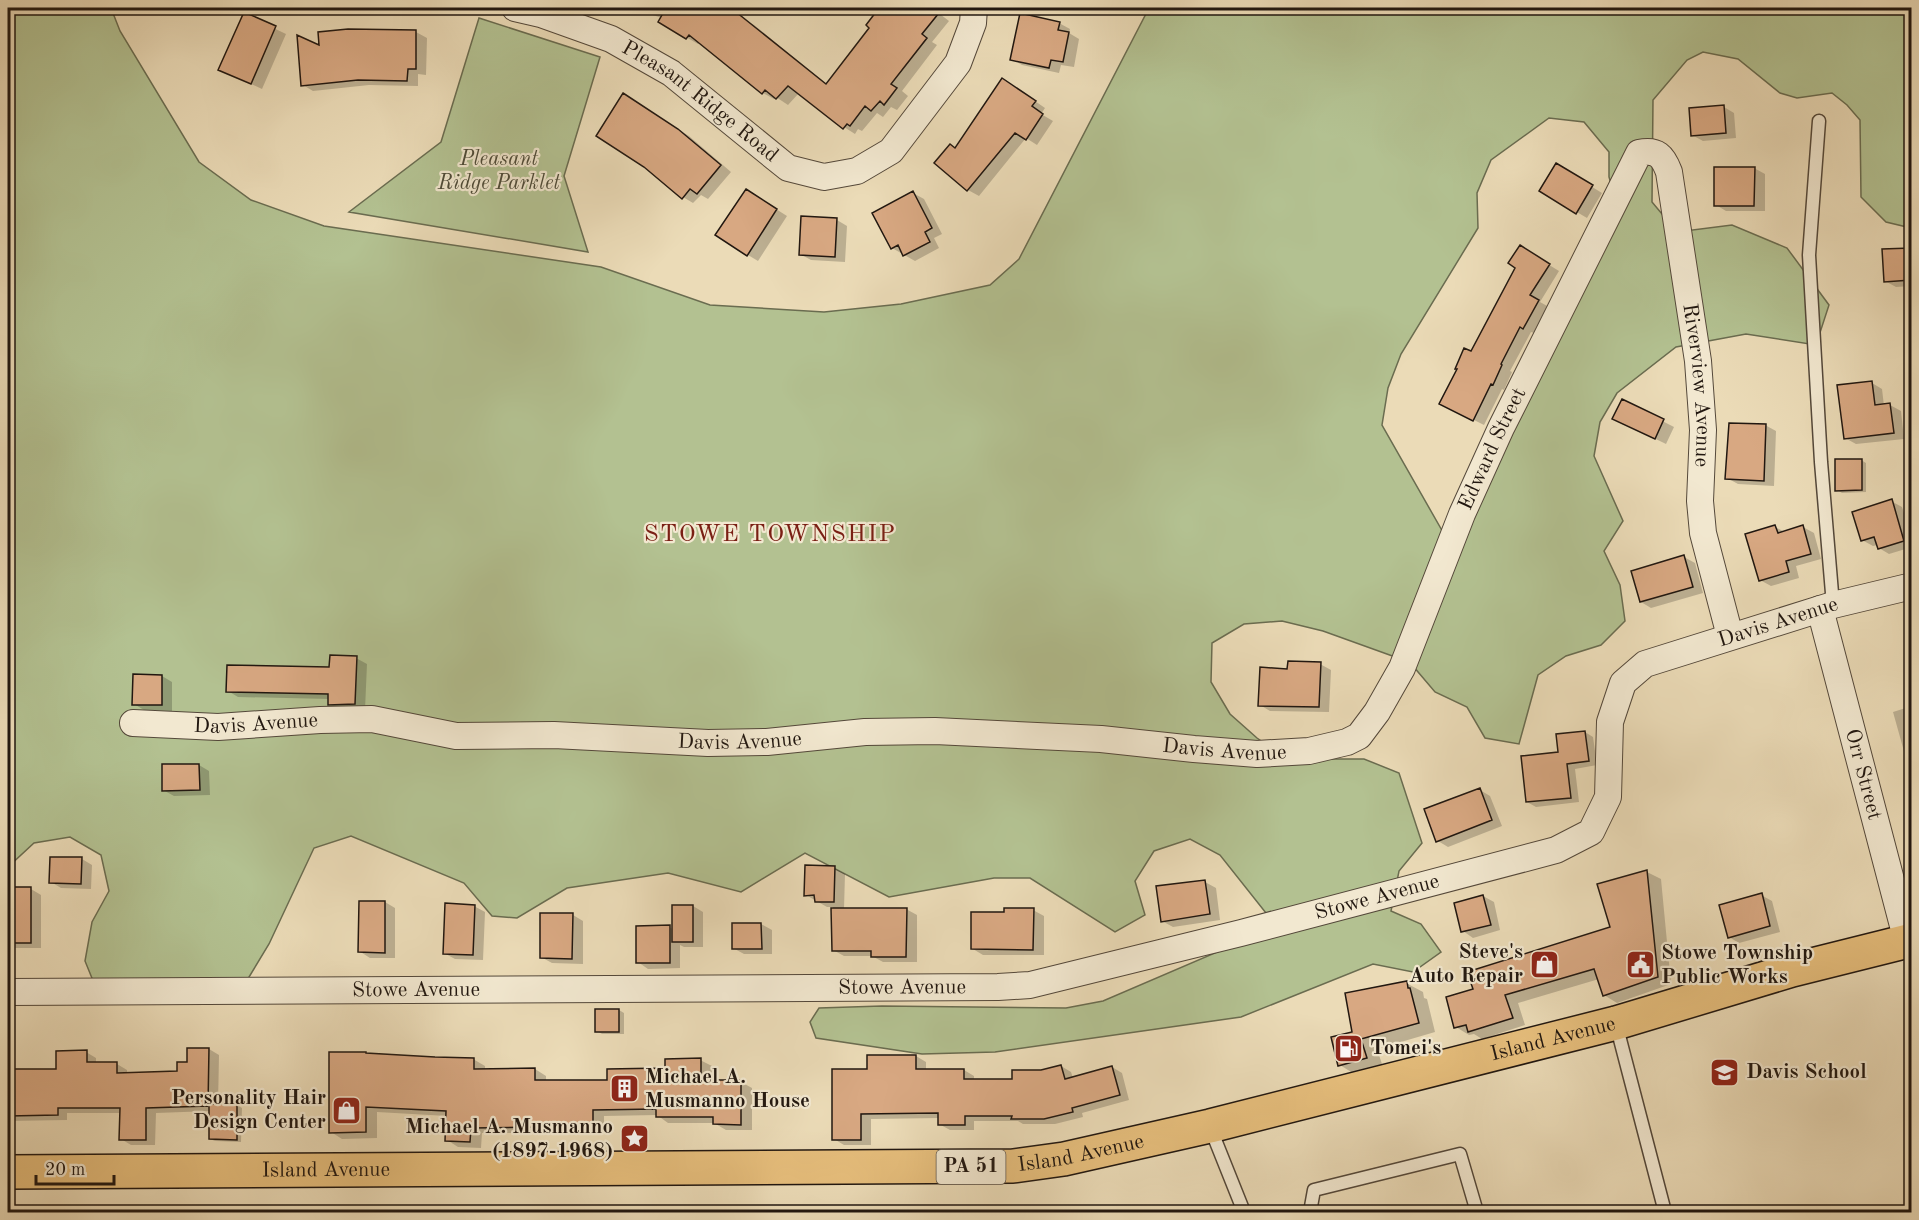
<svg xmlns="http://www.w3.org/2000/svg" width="1919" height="1220" font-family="'Old Standard TT',serif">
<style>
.green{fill:#b3c191;stroke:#6a6c50;stroke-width:1.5}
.shadow{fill:#0003}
.building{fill:#d8a882;stroke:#211710;stroke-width:1.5}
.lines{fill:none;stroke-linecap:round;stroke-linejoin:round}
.lane-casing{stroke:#54483a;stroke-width:15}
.street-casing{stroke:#54483a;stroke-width:28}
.primary-casing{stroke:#211710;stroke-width:36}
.lane{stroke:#f2e8d0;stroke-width:12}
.street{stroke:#f2e8d0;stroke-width:26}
.primary{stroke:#e6be7c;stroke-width:33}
.labels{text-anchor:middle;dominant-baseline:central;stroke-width:4.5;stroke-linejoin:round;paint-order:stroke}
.shield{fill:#f2e8d0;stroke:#60564a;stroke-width:1.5}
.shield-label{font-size:20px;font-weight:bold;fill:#211710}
.street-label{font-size:21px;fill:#211710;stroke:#f2e8d0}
.park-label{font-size:21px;font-style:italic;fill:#4d4a37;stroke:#f2e8d0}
.poi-label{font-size:21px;font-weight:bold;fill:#211710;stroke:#f2e8d0;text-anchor:start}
.quarter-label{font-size:24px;letter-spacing:1.5px;fill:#7a1f14;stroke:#f2e8d0}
</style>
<rect width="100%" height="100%" fill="#ebdbb7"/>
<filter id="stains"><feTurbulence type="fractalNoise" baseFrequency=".00333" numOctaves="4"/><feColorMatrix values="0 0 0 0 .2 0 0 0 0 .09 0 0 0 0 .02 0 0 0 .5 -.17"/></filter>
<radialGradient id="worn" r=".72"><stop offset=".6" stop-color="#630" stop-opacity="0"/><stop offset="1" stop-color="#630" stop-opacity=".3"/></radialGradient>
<path class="green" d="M8 8H111L120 31 199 162 251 200 324 226 601 267 710 305 824 312 901 304 990 285 1019 259 1149 8H1911V228L1886 222 1861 197 1860 120 1847 105 1832 93 1797 98 1780 93 1738 59 1703 52 1687 60 1653 100 1652 202 1677 232 1732 225 1787 248 1829 305 1816 345 1746 334 1676 347 1617 393 1600 422 1594 456 1623 521 1604 551 1620 585 1625 621 1601 645 1566 656 1538 675 1519 744 1485 738 1467 707 1435 692 1413 666 1497 453 1619 212 1609 177V152L1584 122 1549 118 1491 160 1477 193 1478 228 1401 354 1388 388 1382 425 1444 534 1398 658 1323 631 1282 621 1244 624 1212 643 1211 682 1230 714 1257 738 1287 759H1364L1399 773 1422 843 1399 871 1391 911 1421 924 1441 952 1413 972 1373 964 1241 1017 995 1052 922 1054 816 1038 810 1022 819 1008 882 1006 1066 1008 1103 1001 1243 941 1266 913 1220 855 1190 839 1154 851 1135 881 1145 915 1115 932 1030 878H994L889 897 805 853 741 892 668 873 567 888 517 918 492 916 464 883 351 836 314 848 269 944 243 987 96 988 85 961 92 922 109 891 101 855 70 837 34 843 8 867Z
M479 18 600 57 564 176 588 252 349 212 441 142Z"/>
<path class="shadow" d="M631 8H725L754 25 828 85 872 28 868 25 881 8H932L949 21 932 42 937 45 902 91 908 96 897 110 891 107 883 117 877 113 862 131 858 129 855 134 844 127 799 93 788 105 776 97 774 99 763 93 700 42 698 44 660 22 662 18Z
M244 14 286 34 262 89 220 69Z
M1059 23 1070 29 1069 33 1079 39 1074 67 1061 65 1059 73 1022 65 1012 59Z
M348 31 416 32 427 38 426 75 418 74V86L369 85 313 91 303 85 321 47Z
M1013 86 1045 108 1041 114 1053 121 1037 145 1026 138 979 196 968 190 936 163 956 150Z
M633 101 689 136 731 172 708 199 701 195 693 203 683 197Z
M1724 107 1734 113 1736 138 1703 141 1692 135Z
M1910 151H1912V181H1911Z
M1556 165 1602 193 1587 218 1541 191Z
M1754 168 1765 174V211H1726L1716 205Z
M913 193 924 199 942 234 934 238 939 248 915 261 892 248Z
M757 197 787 216 758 261 748 255Z
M837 220 847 226 845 262 811 260 800 254Z
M1520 247 1559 271 1540 302 1549 307 1534 333 1531 332 1510 371 1512 372 1504 390 1502 389 1484 425 1452 409 1472 353 1517 268Z
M1912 249V286L1896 287 1885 281 1884 251Z
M1872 383 1882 389 1884 406 1890 405 1901 411 1904 439 1856 444 1845 438Z
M1623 401 1674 427 1666 444 1625 424Z
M1765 425 1776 431 1774 486 1738 484 1727 478Z
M1861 460 1866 463V492L1842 493 1837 490Z
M1891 501 1902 507 1912 538V547L1889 554 1879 548 1878 545 1873 546 1862 540Z
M1775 527 1785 532 1803 527 1814 533 1821 559 1796 566 1799 578 1771 586 1760 580Z
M1684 557 1695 563 1703 593 1651 608 1641 602Z
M356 658 367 664 365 710H340L329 704 330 699 238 697 228 691 331 669Z
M1320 664 1331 670 1329 712 1270 711 1260 705 1289 670Z
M162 676 172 682V711L144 710 134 704Z
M1912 706V780L1893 712Z
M1585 732 1593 737 1597 765 1575 769 1579 802 1536 807 1527 802 1560 753Z
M199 765 209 771 210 795 174 796 163 790Z
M1480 790 1490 796 1502 826 1448 847 1438 841Z
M82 859 92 865 91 889 61 888 51 882Z
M834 868 845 874 844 909H906L917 915V962H883L872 956H844L833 950V907H827L806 895Z
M1647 872 1661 879 1671 984 1617 1003 1604 995 1599 979 1518 1003 1525 1025 1482 1039 1474 1034 1469 1035 1456 1027 1475 990 1611 928Z
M1205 882 1216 888 1220 920 1173 927 1162 921Z
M8 888 31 889 41 895V948H8Z
M1761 895 1772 901 1780 932 1739 943 1729 937Z
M1483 896 1494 902 1500 930 1473 938 1463 931Z
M385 902 395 908V958H370L359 951Z
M474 906 485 912 483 960 455 959 444 953Z
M693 906 703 912V947H684L680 945V968L648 969 638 962 669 927 673 929Z
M1033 910 1044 916V955H983L973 949Z
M573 915 583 921V964L552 963 541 957Z
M761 924 772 930V954H744L733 948V925Z
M1406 983 1423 992 1424 998 1427 999 1435 1032 1377 1049 1383 1067 1356 1075 1340 1065 1353 1033Z
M619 1010 624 1013V1034H602L597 1031Z
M209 1049 219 1055 218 1105H237L242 1108 241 1142 215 1141 210 1139 211 1111 156 1113 155 1145H131L121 1139V1113H67V1120L8 1121V1071L58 1070 86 1052 96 1058V1064H117L127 1070V1074L178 1072Z
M330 1053 473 1059 485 1066V1070L535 1069 546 1076V1082L608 1081 666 1069 700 1060 712 1066V1079L716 1082H741L752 1088V1130H726L714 1123H668L657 1115 604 1116V1130H546V1133H482L481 1148 458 1147 447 1140V1116L377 1112V1138L342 1139 331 1132Z
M916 1056 926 1062V1071L964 1070 974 1076V1081L1013 1080 1061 1066 1071 1072 1073 1078 1112 1067 1122 1073 1129 1100 1082 1113 1083 1117 1055 1124H1023L1018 1121H974V1130H950L939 1124V1118L871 1119V1145H844L834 1139 868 1070Z"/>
<path class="building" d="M666 8H731L826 84 869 28 866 25 879 8H943L922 34 927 38 891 84 897 88 884 105 880 101 871 111 865 106 850 126 847 124 843 129 788 86 776 99 765 90 762 94 689 35 686 39 658 22Z
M244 12 276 26 251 84 218 70Z
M1020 13 1060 22 1058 30 1069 32 1063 62 1051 60 1049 68 1010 60Z
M348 29 416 30V69H408L407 81 358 80 301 86 297 35 319 45 318 32Z
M1002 78 1036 101 1032 106 1043 114 1026 140 1015 133 967 191 934 163 950 144 955 148Z
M623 93 678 129 721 165 697 194 690 189 682 199 644 167 596 136Z
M1724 105 1726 133 1691 136 1689 108Z
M1556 163 1593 185 1576 214 1539 191Z
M1714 167H1755L1754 206H1714Z
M746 189 777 209 747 256 715 235Z
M913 191 932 228 925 232 930 242 903 256 898 245 891 249 872 213Z
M801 216 837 218 835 257 799 255Z
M1520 245 1550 264 1530 295 1539 300 1523 329 1520 327 1501 364 1502 365 1493 385 1491 384 1473 421 1439 404 1457 369H1455L1464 348 1471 351 1515 268 1508 263Z
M1911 248V280L1884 282 1882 249Z
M1872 381 1875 405 1890 403 1894 433 1844 439 1837 385Z
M1622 399 1664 419 1655 439 1612 419Z
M1729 423 1766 424 1764 481 1725 479Z
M1835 459H1862V490L1835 491Z
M1892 499 1904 541 1878 549 1874 537 1861 541 1852 512Z
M1775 525 1778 533 1803 525 1811 554 1786 561 1789 572 1759 581 1745 534Z
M1684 555 1693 587 1640 602 1631 571Z
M330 655 357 656 355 704 328 705V694L226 692 227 665 329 667Z
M1288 661 1321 662 1319 707 1258 706 1260 667 1287 669Z
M133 674 162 675V705H132Z
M1585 731 1589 761 1567 764 1571 798 1526 802 1521 756 1558 752 1556 734Z
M162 764H199L200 790 162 791Z
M1480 788 1492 820 1436 842 1424 809Z
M50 857H82L81 884 49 883Z
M805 865 835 866 834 902H815L814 895 804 896Z
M1647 870 1658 977 1603 996 1594 969 1505 995 1513 1018 1468 1032 1466 1025 1454 1028 1446 997 1473 989 1467 972 1610 927 1597 884Z
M1205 880 1210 914 1161 922 1156 886Z
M8 887H31V943H11V907H8Z
M1762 893 1770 926 1728 938 1719 905Z
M1483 895 1491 925 1461 932 1454 903Z
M359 901H385V953L358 952Z
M445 903 475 905 473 955 443 954Z
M672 905H693V942H672Z
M831 908H907L906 957H871V951H832Z
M1004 908H1034L1033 950 971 949V912H1004Z
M540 913H573L572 959 540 958Z
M732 923H761L762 949H732Z
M670 925V963H636V926Z
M1407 981 1408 988H1410L1419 1023 1361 1039 1367 1058 1338 1066 1331 1037 1352 1032 1345 993Z
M595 1009H619V1032H595Z
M187 1048H209L208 1106 146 1108V1140H119L120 1108H58V1115L8 1116V1069H56V1051L87 1050V1062H117V1073L177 1071V1062H187Z
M329 1052H366V1053L435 1057 474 1058V1069L535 1068V1080H607V1069L665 1068V1059L701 1058V1075L708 1076V1080H741V1125L713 1124V1117H656V1109L593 1110V1124H535V1127L471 1128 470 1142 445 1141 446 1111 366 1107V1132L329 1133Z
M867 1055H916V1069H964V1079H1012V1070H1041L1061 1065 1065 1079 1112 1066 1120 1095 1072 1108 1073 1112 1044 1119H1011L1012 1116H965V1125H938V1113L861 1114V1140H832V1069H867Z
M209 1104H237V1140L209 1139Z"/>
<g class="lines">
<defs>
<path id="lane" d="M1819 121 1809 255 1821 462 1833 605
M1616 1024 1665 1212
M1210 1127 1244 1212
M1310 1212 1314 1190 1460 1154 1477 1212"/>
<g id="street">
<path id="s1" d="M515 8 541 14 611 39 671 73 788 168 824 177 857 171 891 151 958 63 973 23 974 8"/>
<path id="s2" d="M1820 609 1907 941"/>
<path id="s3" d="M133 723 218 727 320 720 372 719 456 736 554 735 708 743 767 742 865 732 935 731 1101 739 1194 749 1257 754 1309 751 1347 742 1359 736 1377 712 1402 668 1462 514 1501 428 1639 153C1657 149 1663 156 1669 172L1698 361 1703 430 1700 501 1703 533 1730 636"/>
<path id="s4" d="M8 992 998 987 1030 985 1241 933 1556 850 1591 832 1608 797 1610 722 1623 683 1645 664 1833 605 1912 586"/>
</g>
<g id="primary">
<path id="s5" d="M8 1172 1013 1166 1064 1159 1210 1126 1616 1023 1792 970 1912 940"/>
</g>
</defs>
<use href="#lane" class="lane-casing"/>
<use href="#street" class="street-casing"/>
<use href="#primary" class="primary-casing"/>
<use href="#lane" class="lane"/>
<use href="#street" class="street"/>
<use href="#primary" class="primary"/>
</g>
<defs>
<symbol id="shop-square" viewBox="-11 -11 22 22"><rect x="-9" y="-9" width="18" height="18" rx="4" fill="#8f2418" stroke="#f2e8d0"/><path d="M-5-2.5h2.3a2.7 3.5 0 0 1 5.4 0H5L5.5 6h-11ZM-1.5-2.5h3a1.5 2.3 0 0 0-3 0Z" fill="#fff"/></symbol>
<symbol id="civic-square" viewBox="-11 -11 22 22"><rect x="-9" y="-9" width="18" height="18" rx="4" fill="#8f2418" stroke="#f2e8d0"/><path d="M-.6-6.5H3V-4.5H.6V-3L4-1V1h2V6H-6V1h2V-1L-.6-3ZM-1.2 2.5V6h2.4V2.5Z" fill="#fff"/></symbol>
<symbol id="fuel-square" viewBox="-11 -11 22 22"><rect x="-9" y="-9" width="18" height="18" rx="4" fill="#8f2418" stroke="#f2e8d0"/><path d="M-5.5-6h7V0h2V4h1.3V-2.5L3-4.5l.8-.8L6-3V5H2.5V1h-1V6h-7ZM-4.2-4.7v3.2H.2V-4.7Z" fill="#fff"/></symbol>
<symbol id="school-square" viewBox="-11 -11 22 22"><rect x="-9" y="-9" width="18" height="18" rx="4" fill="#8f2418" stroke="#f2e8d0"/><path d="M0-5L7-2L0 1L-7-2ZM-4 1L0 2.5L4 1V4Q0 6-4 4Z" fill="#fff"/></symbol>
<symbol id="building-square" viewBox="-11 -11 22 22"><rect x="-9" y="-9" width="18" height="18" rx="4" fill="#8f2418" stroke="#f2e8d0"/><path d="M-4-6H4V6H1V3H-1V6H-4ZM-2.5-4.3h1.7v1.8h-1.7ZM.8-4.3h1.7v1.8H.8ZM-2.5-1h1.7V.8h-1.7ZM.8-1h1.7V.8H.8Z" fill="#fff"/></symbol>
<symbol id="sight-square" viewBox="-11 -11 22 22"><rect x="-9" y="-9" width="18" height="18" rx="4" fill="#8f2418" stroke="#f2e8d0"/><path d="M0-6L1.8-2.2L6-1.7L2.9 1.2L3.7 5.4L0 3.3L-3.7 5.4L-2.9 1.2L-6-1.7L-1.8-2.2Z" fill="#fff"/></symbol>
</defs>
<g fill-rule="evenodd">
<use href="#shop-square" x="1528" y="948" width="33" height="33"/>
<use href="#civic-square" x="1624" y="948" width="33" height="33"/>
<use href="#fuel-square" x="1332" y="1032" width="33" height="33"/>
<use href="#school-square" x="1708" y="1056" width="33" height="33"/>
<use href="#building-square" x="608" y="1072" width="33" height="33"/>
<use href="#shop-square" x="330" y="1094" width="33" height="33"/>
<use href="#sight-square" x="618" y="1122" width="33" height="33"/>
</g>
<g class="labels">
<rect class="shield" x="936.5" y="1150" width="69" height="34" rx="4.5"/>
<g class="shield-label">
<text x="971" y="1167">PA 51</text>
</g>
<g class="street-label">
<text stroke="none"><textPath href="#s1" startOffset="210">Pleasant Ridge Road</textPath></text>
<text stroke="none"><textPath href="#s3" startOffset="2136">Riverview Avenue</textPath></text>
<text stroke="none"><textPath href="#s3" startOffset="1550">Edward Street</textPath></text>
<text stroke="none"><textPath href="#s4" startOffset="1928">Davis Avenue</textPath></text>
<text stroke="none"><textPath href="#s3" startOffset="123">Davis Avenue</textPath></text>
<text stroke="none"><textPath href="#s3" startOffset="609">Davis Avenue</textPath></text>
<text stroke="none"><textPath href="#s3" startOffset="1095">Davis Avenue</textPath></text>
<text stroke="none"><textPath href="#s2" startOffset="171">Orr Street</textPath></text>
<text stroke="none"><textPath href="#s4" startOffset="1380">Stowe Avenue</textPath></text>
<text stroke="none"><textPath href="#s4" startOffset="894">Stowe Avenue</textPath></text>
<text stroke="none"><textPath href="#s4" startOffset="408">Stowe Avenue</textPath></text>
<text stroke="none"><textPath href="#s5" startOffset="1560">Island Avenue</textPath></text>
<text stroke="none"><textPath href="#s5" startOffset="1074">Island Avenue</textPath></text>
<text stroke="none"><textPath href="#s5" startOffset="318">Island Avenue</textPath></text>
</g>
<g class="park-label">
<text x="499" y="159">Pleasant<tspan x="499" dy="24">Ridge Parklet</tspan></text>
</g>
<g class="poi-label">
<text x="1523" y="952" text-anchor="end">Steve's<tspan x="1523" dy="24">Auto Repair</tspan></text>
<text x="1661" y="953">Stowe Township<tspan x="1661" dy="24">Public Works</tspan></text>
<text x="1370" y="1048">Tomei's</text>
<text x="1746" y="1072">Davis School</text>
<text x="645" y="1077">Michael A.<tspan x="645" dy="24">Musmanno House</tspan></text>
<text x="326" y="1098" text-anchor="end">Personality Hair<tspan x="326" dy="24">Design Center</tspan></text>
<text x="613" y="1127" text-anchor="end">Michael A. Musmanno<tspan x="613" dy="24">(1897-1968)</tspan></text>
</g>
<g class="quarter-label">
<text x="770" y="535">STOWE TOWNSHIP</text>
</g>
</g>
<rect width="1919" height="1220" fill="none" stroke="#ebdbb7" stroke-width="30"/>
<rect x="9" y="9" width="1901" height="1202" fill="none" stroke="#211710" stroke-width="3"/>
<rect x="15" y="15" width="1889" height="1190" fill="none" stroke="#211710" stroke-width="1.5"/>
<path d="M36 1175v9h78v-9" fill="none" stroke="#211710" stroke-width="3"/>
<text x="45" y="1175" font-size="18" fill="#211710" stroke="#f2e8d0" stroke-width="4.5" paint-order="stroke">20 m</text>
<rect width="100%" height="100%" filter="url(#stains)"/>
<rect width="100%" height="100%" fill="url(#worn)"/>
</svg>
